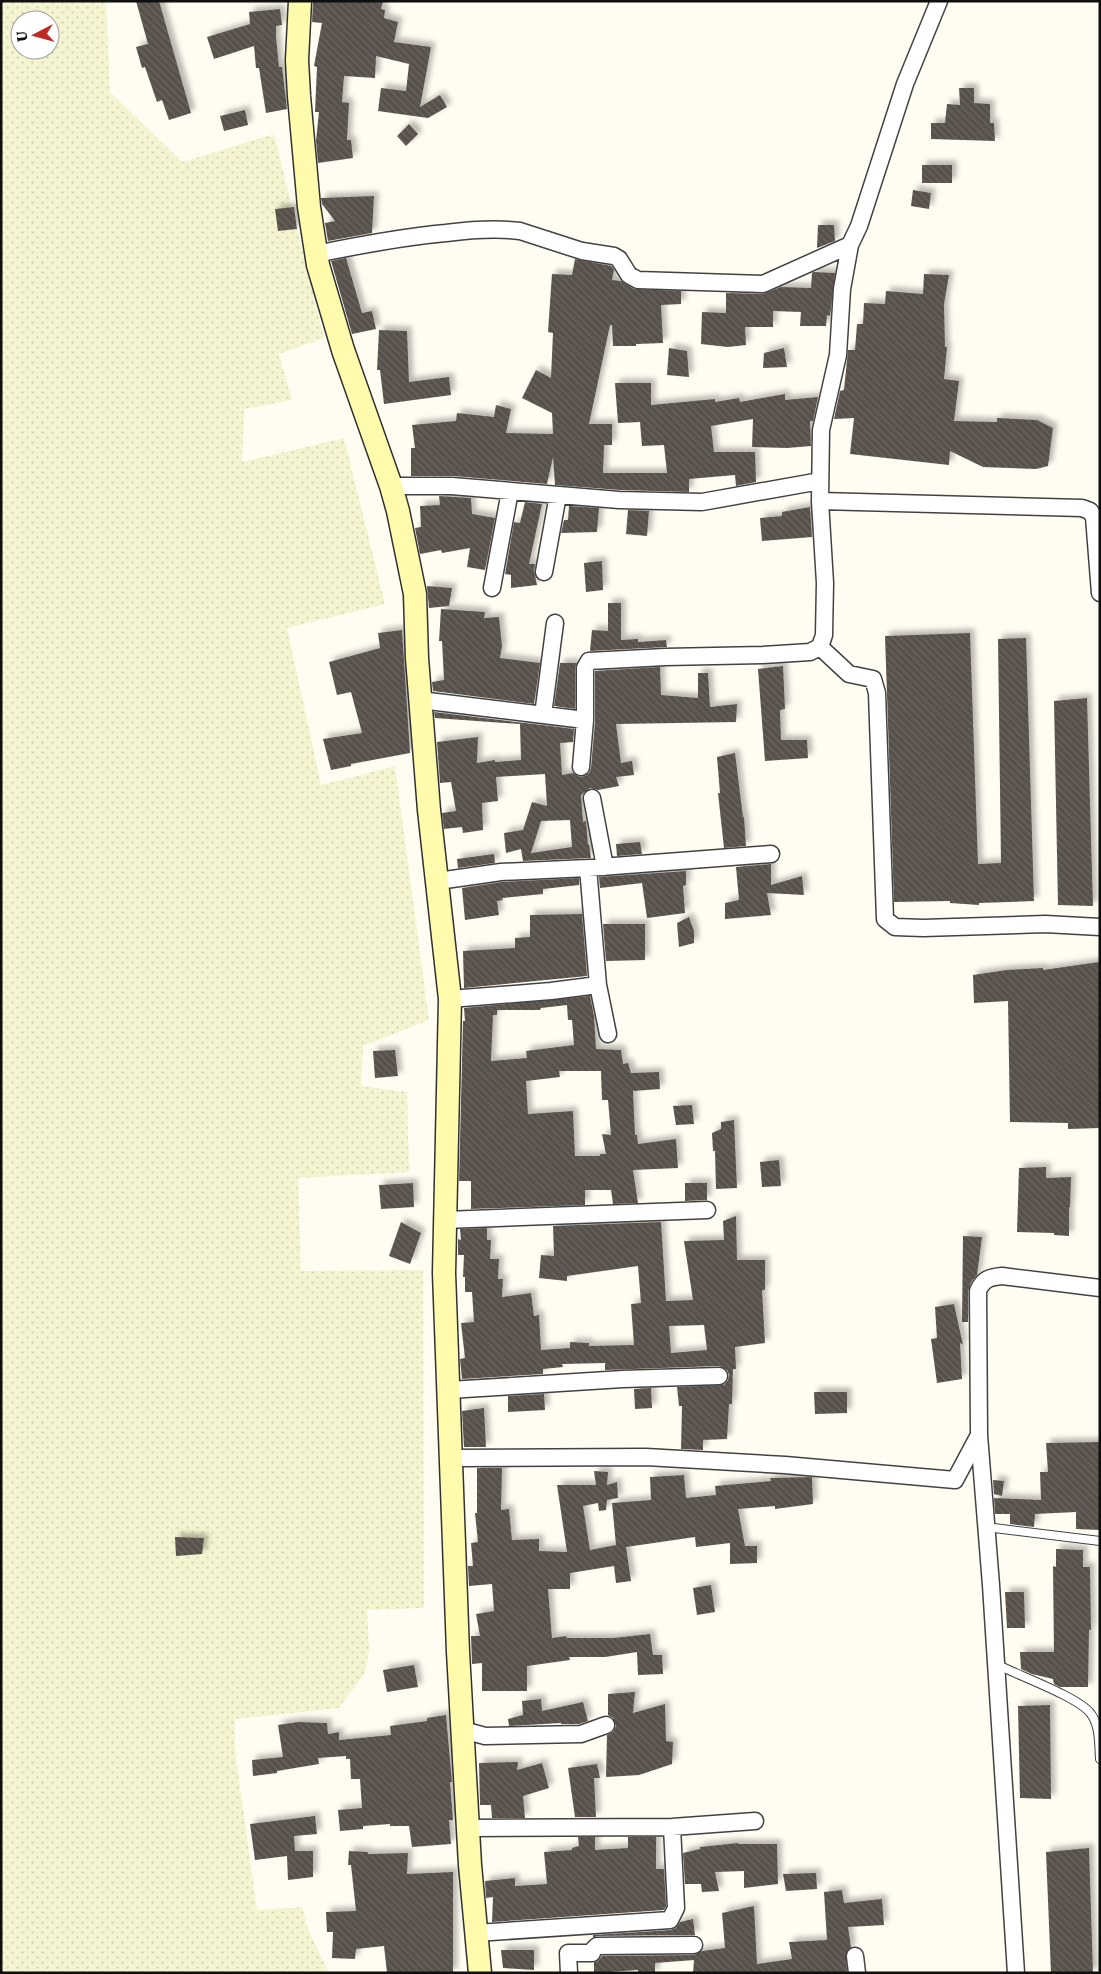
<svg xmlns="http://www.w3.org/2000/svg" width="1101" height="1974" font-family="'Roboto Serif',serif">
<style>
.farmland{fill:url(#farmland-dots);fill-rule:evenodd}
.building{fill:url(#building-back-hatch);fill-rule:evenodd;filter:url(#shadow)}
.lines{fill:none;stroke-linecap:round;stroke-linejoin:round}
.lane-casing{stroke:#424242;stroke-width:10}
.street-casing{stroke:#424242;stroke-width:19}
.secondary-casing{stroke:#313131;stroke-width:25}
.lane{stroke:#fff;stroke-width:8}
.street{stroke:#fff;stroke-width:16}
.secondary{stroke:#fefbac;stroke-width:22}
</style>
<defs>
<pattern id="farmland-dots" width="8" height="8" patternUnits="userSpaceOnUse" patternTransform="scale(1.25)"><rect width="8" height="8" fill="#f5f4d1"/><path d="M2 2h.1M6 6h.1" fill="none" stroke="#d1d0b2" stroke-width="1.8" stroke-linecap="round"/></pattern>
<pattern id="building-back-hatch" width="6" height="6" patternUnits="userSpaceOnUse" patternTransform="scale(1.25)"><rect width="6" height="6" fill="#58514b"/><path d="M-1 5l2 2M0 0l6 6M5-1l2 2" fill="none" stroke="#6b6561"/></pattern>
<filter id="shadow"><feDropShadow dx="4.5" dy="-4.5" stdDeviation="2.5" flood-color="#0004"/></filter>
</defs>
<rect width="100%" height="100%" fill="#fffdf1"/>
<path class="farmland" d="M1 1H106L110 92 182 162 274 134 324 338 279 354 292 400 244 409 242 462 344 438 385 604 287 628 321 785 395 766 429 1020 363 1046 361 1086 407 1092 409 1172 298 1178 301 1271 423 1270 424 1608 367 1610 369 1649 365 1673 339 1708 235 1719V1750L257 1910 302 1907 308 1929 329 1973H1ZM20 20H50V50H20Z"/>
<path class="building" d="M136 1H159L191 113 169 120 162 100 157 102 145 67 142 68 136 47 148 44Z
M313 1H383L381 9 385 10 384 18 398 22 394 42 431 47 420 107 440 95 447 107 428 118 378 111 381 88 406 91 409 64 376 56 375 78 344 76 342 102 349 103 347 140H351L353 158 318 163 316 141 319 112H315L317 67 314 66 322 23 312 22Z
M280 9 282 25 276 26V37L279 67H282L287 109 266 113 259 68H256L254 46 214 59 207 37 250 24 249 12Z
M959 88H974V103L990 104V123H994L995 141 931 139V123H945L947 104 960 105Z
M245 110 248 125 224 131 220 116Z
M409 124 418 134 406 146 397 136Z
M922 165H952V183H922Z
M913 190 931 193 929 209 911 206Z
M374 196 372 233 328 241 325 223 335 221 322 204 321 198Z
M294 207 297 229 278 231 275 209Z
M818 225H834L835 241 817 248Z
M346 258 362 313 372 311 376 329 352 334 331 261Z
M575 259 611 266 614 269 612 280 621 281 634 289 681 291V304L661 305 663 343 636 344V346H613L612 325H610L589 424H612V445H604L603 473H667L664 445 642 446 640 422 618 423 615 383H651V405L715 399V402L739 398 740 402 785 394V400L818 397 813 421H810L811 446 787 448 752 447 753 419 711 426 714 452H755L756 482 736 486 735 475 689 479V492L620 490 555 485 553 457 547 484 453 476H411V448H415L412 425 456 421 457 413 494 417 496 405 511 409 506 433 553 434 552 413 522 398 536 370 551 378 553 333 548 332 552 274 572 275Z
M813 272 835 273 830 316 827 315 826 326H800L801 312 773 311V327H745L746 345 728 347 701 344 702 312 726 313V293L763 294 781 287 811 288 812 273Z
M924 274 949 275 944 304 945 347H947L944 379 959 381 954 421 997 422V418L1037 420 1053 428 1048 466 1036 469 983 467 950 451 949 465 850 454 854 418 834 419 840 391 844 390 848 350H855L857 324H863L864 303 885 304 886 291 923 294Z
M379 330 407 331 409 382 449 377 451 395 384 404 380 370H377Z
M669 348 687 351 689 377 667 375Z
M784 348 787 367 763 368 764 353Z
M439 496 471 498 472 514 495 518 485 570 467 567 470 548 442 553 441 550 420 554 415 528 421 527 420 506 440 505Z
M525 502 542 504 529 564H535L534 571 537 585 511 588V575L505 574 514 522 520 523Z
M569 506 599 508 597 532 561 533 564 520H568Z
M810 507 812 537 762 541 760 518 782 516V512Z
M628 510 649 511 647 536 626 534Z
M602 561 603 590 586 592 584 563Z
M427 586 452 588 449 606 429 608Z
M608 603H621V640L638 639V642L666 640 667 647 590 651 592 630 608 631Z
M441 609 485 612 484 618 499 617 502 646 500 658 540 663 534 704 433 691 432 682 444 680 442 641H439Z
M402 630 410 753 351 764V766L331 770 323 739 362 733 351 692 337 695 329 662 380 648 378 633Z
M970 633 978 864 1001 863 998 639 1026 638 1034 901 979 903V905L950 903V901L894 902 885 636Z
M560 663H577L575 668V709L554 706Z
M783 666 785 709 780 710 781 740H807L808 758 765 761 758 669Z
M660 667 661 695 698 698V673H708L710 707 737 704 736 722 616 724 621 763 632 761 634 775 616 777 619 786 598 790 590 788 581 795 583 822 586 821 588 845 589 844 591 858 523 861 521 849 506 853 504 833 523 830 532 802 547 806 545 774 496 777 498 801 482 803 483 830 463 833 462 827 444 829 442 813 456 811 451 782 440 783 437 742 478 737 477 763 495 760V762L521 760 520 724 435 718 434 712 574 729 573 742 560 743 562 775 573 773 580 777 585 776 589 773 591 768 595 721V671ZM570 820 572 847 531 853 541 821Z
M1087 698 1093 906 1058 905 1054 701Z
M735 753 743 817H744L746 846 724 848 718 793H720L717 757Z
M640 842 642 854 617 856 616 844Z
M494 854 495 863 458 868 457 859Z
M771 864V885L802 876 804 895 767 893 771 915 725 919V903L739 900 736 867Z
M686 871V885L683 886 685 913 647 918 642 883 600 888 599 877Z
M579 878V885L543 889V894L502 898 503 900 497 901 499 915 465 920 462 888 502 882Z
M582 914 587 976 464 988 463 951 515 948V938L530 937V915Z
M689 917 694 931V943L679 947 677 923Z
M603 924H645V960L606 961Z
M1099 962 1100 1128 1068 1129V1123L1010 1122 1008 1001 974 1003 973 975 1007 970 1043 968V970Z
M590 996 594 1016 596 1049 621 1050 623 1064 628 1063 631 1073 659 1072 660 1089 633 1091 635 1135H637L638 1144 676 1139 678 1168 633 1170 638 1203 613 1204 611 1190H585V1205L471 1209V1181H459L463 1021H465L464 1008ZM567 1005 568 1020H572L574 1045 526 1051 527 1058 491 1061 493 1015H497V1010H540L541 1008ZM559 1071H601L602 1100H608L611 1135 602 1134 606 1154H600V1156H575L573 1111 528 1114 526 1081 560 1077Z
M395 1050 398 1076 375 1078 373 1051Z
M692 1105 694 1124 676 1125 673 1106Z
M734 1120 737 1188 716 1189 715 1151H713L712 1133 721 1129V1122Z
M779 1160 781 1186 762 1187 760 1162Z
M1046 1167V1178L1071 1177 1070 1207H1069V1236L1054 1235V1233L1017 1232 1019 1168Z
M413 1183 414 1207 381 1209 379 1185Z
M685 1183H707V1200L685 1201Z
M736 1216 737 1260H765V1290H762L765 1343 735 1347 736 1369H733L732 1404H729L727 1439 703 1440V1450L681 1449 682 1406H679L677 1387 724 1385 728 1380 729 1375 727 1370 719 1366 605 1370V1363L562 1364 563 1367 543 1369V1374L462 1379 460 1359 465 1358 461 1323 474 1322 472 1292H465V1277H463L464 1255H458V1239L461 1240 460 1229 487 1228V1240H491L490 1259H499L498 1279H503L502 1297 531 1293 534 1316 539 1315 541 1350 570 1348V1342L589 1343V1346L634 1345 631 1304 641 1303 638 1266 567 1276V1281L539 1278 541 1255 554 1256 553 1226 661 1222 666 1301 693 1300 684 1241 724 1240 723 1221ZM704 1325 707 1350 671 1353 669 1326Z
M401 1222 421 1233 410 1264 389 1256Z
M963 1236 982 1237 977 1275 971 1282 968 1291V1322H962Z
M954 1304 963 1345 960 1343 962 1379 937 1383 931 1339 937 1338 935 1307Z
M651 1388 652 1408 635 1409 634 1389Z
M814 1392H847V1413L815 1414Z
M544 1394 545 1410 508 1412V1396Z
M484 1408 486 1447H464L462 1411Z
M1100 1442V1530L1076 1529V1512L1035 1514 1034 1527 1010 1524V1514H995L994 1498 1041 1500 1040 1472H1048L1046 1443Z
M477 1468H502L501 1510 509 1509 512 1540 539 1539V1551L567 1552 557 1485H596L594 1471 608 1472 607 1485 617 1482 618 1498 607 1500 606 1510 599 1511 598 1503 583 1506 590 1550 616 1545 612 1503 651 1500 650 1477 684 1475 686 1498 716 1495 715 1486 771 1481 770 1478 812 1477 813 1504 775 1509V1506L738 1509 745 1546H757V1563L730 1564V1543L696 1547 695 1537 626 1547 631 1581 616 1583 614 1566 570 1573V1589H548L552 1638 566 1636 567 1638H613L650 1634 653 1655H662L663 1674 638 1675 637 1652 605 1657H569L570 1660 527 1666V1691H482V1663L472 1664 471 1636H480L476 1614 494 1611 492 1584 469 1586 468 1566H473L471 1543 478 1542 475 1513H477Z
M993 1480 1004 1481 1002 1496 994 1494Z
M175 1537 204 1538 202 1554 176 1556Z
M1056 1549 1083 1550V1567H1090L1091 1630H1089L1088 1687H1060L1054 1684 1053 1679 1032 1674 1021 1669 1020 1652H1054L1053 1566 1056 1567Z
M711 1585 715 1612 697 1615 693 1588Z
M1005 1592H1024L1025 1628H1007Z
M414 1665 418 1687 387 1692 383 1670Z
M635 1692 633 1713 665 1704 666 1741 673 1742 672 1764 639 1775 606 1777 607 1735 613 1732 616 1726 613 1718 608 1715V1694Z
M541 1699 542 1711 583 1702 588 1721 579 1724H561V1723L509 1726 508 1719 523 1715 522 1701Z
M1050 1705 1051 1799 1020 1798 1018 1706Z
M446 1715 452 1782H450L453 1820H449L451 1844 412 1847 409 1826H390V1824L363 1826V1829L340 1831 338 1810 362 1808 360 1779H351L350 1759H346V1756L318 1758 319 1764 277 1771V1773L253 1776 252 1760 283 1757 278 1725 298 1722 327 1723 328 1734 339 1732V1740L391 1735 390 1726 427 1721V1718Z
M518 1762 517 1770 542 1763 549 1788 523 1796 525 1818H492L491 1805H480L479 1763Z
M597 1764 600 1778H594L596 1817H575L568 1768Z
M315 1816 317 1834 294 1836 295 1851H313V1877L288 1880 287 1856 255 1860 250 1824Z
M578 1837H595V1850L628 1848V1837H656V1869H664L666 1906 664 1910 492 1922 493 1897 486 1898 485 1881 515 1878V1886L547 1884 544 1852 572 1850V1848L579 1846Z
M738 1843V1844H777L778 1884 744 1888V1871L715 1872 719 1891 702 1892 701 1884H685L683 1853 700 1849V1847Z
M1089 1848 1093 1973H1051L1046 1852Z
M349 1851 368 1852V1854L408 1853 407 1874 453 1872V1973H387L384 1946 356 1949 355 1959 332 1958 333 1932H327L326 1912 356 1911 351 1865H348Z
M816 1873 817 1889 786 1891 783 1874Z
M842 1890 844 1903 882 1899 884 1925 848 1927 851 1947 846 1953 847 1973H693L694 1960 655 1963V1973H638V1970L594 1973V1962L598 1961 602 1956 694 1955 702 1951 725 1948 722 1913 754 1906 757 1964 792 1959 789 1942 827 1940 824 1892Z
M693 1919 695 1935 597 1936 593 1938V1935L671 1930 676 1928 680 1922Z
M501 1950H534V1970L503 1968Z"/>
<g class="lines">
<defs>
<path id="lane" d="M986 1527 1100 1541
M996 1664C1017 1675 1079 1697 1091 1714 1100 1726 1099 1744 1100 1759"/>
<path id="street" d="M939 1 905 84 859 226 850 245 842 289 838 355 821 430 820 501 1082 508 1090 511 1094 517 1100 593
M316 254C360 245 402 237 446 233 470 230 496 228 520 231L582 251 614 256 619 259 629 275 638 280 763 284 850 245
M391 486H452L619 500 702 502 820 481
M544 572 558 495
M492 588 510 491
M820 647 849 674 873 679 877 693 885 919 895 927 923 928 1045 924 1100 927
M420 700 585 720
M543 715 555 623
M581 767 585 720V668L589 661 665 657 763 655 810 652 820 647 824 635 825 583 820 501
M592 798 605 867
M588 868 598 985 608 1034
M438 881 501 872 588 868 771 854
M450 999 551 991 598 985
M445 1220 707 1210
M449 1390 623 1379 719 1376
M979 1435 978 1291C983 1279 990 1277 1002 1276L1100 1288
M452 1458 646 1457 785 1465 955 1480 979 1435 991 1585 1016 1973
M463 1730 485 1736 581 1734 606 1725
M468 1828 672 1827 755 1821
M476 1933 670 1920 676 1908 672 1827
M855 1956 857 1973
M569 1973 568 1953H592L593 1950 597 1946 694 1945"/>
<path id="secondary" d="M300 1 297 60 299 96 309 207 318 265 343 350 391 486 398 511 415 594 417 658 429 810 450 999 444 1273 458 1652 470 1865 480 1973"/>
</defs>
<use href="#lane" class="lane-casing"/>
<use href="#street" class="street-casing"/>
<use href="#secondary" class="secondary-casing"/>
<use href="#lane" class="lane"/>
<use href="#street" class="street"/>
<use href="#secondary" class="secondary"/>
</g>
<rect width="1101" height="1974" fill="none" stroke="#0f0f0f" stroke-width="5"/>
<g transform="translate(35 35) rotate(264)"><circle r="24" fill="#ffffff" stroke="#9f9f9f"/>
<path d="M0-4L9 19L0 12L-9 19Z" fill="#bf2a27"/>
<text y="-8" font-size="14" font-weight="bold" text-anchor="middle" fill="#0f0f0f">U</text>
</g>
</svg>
